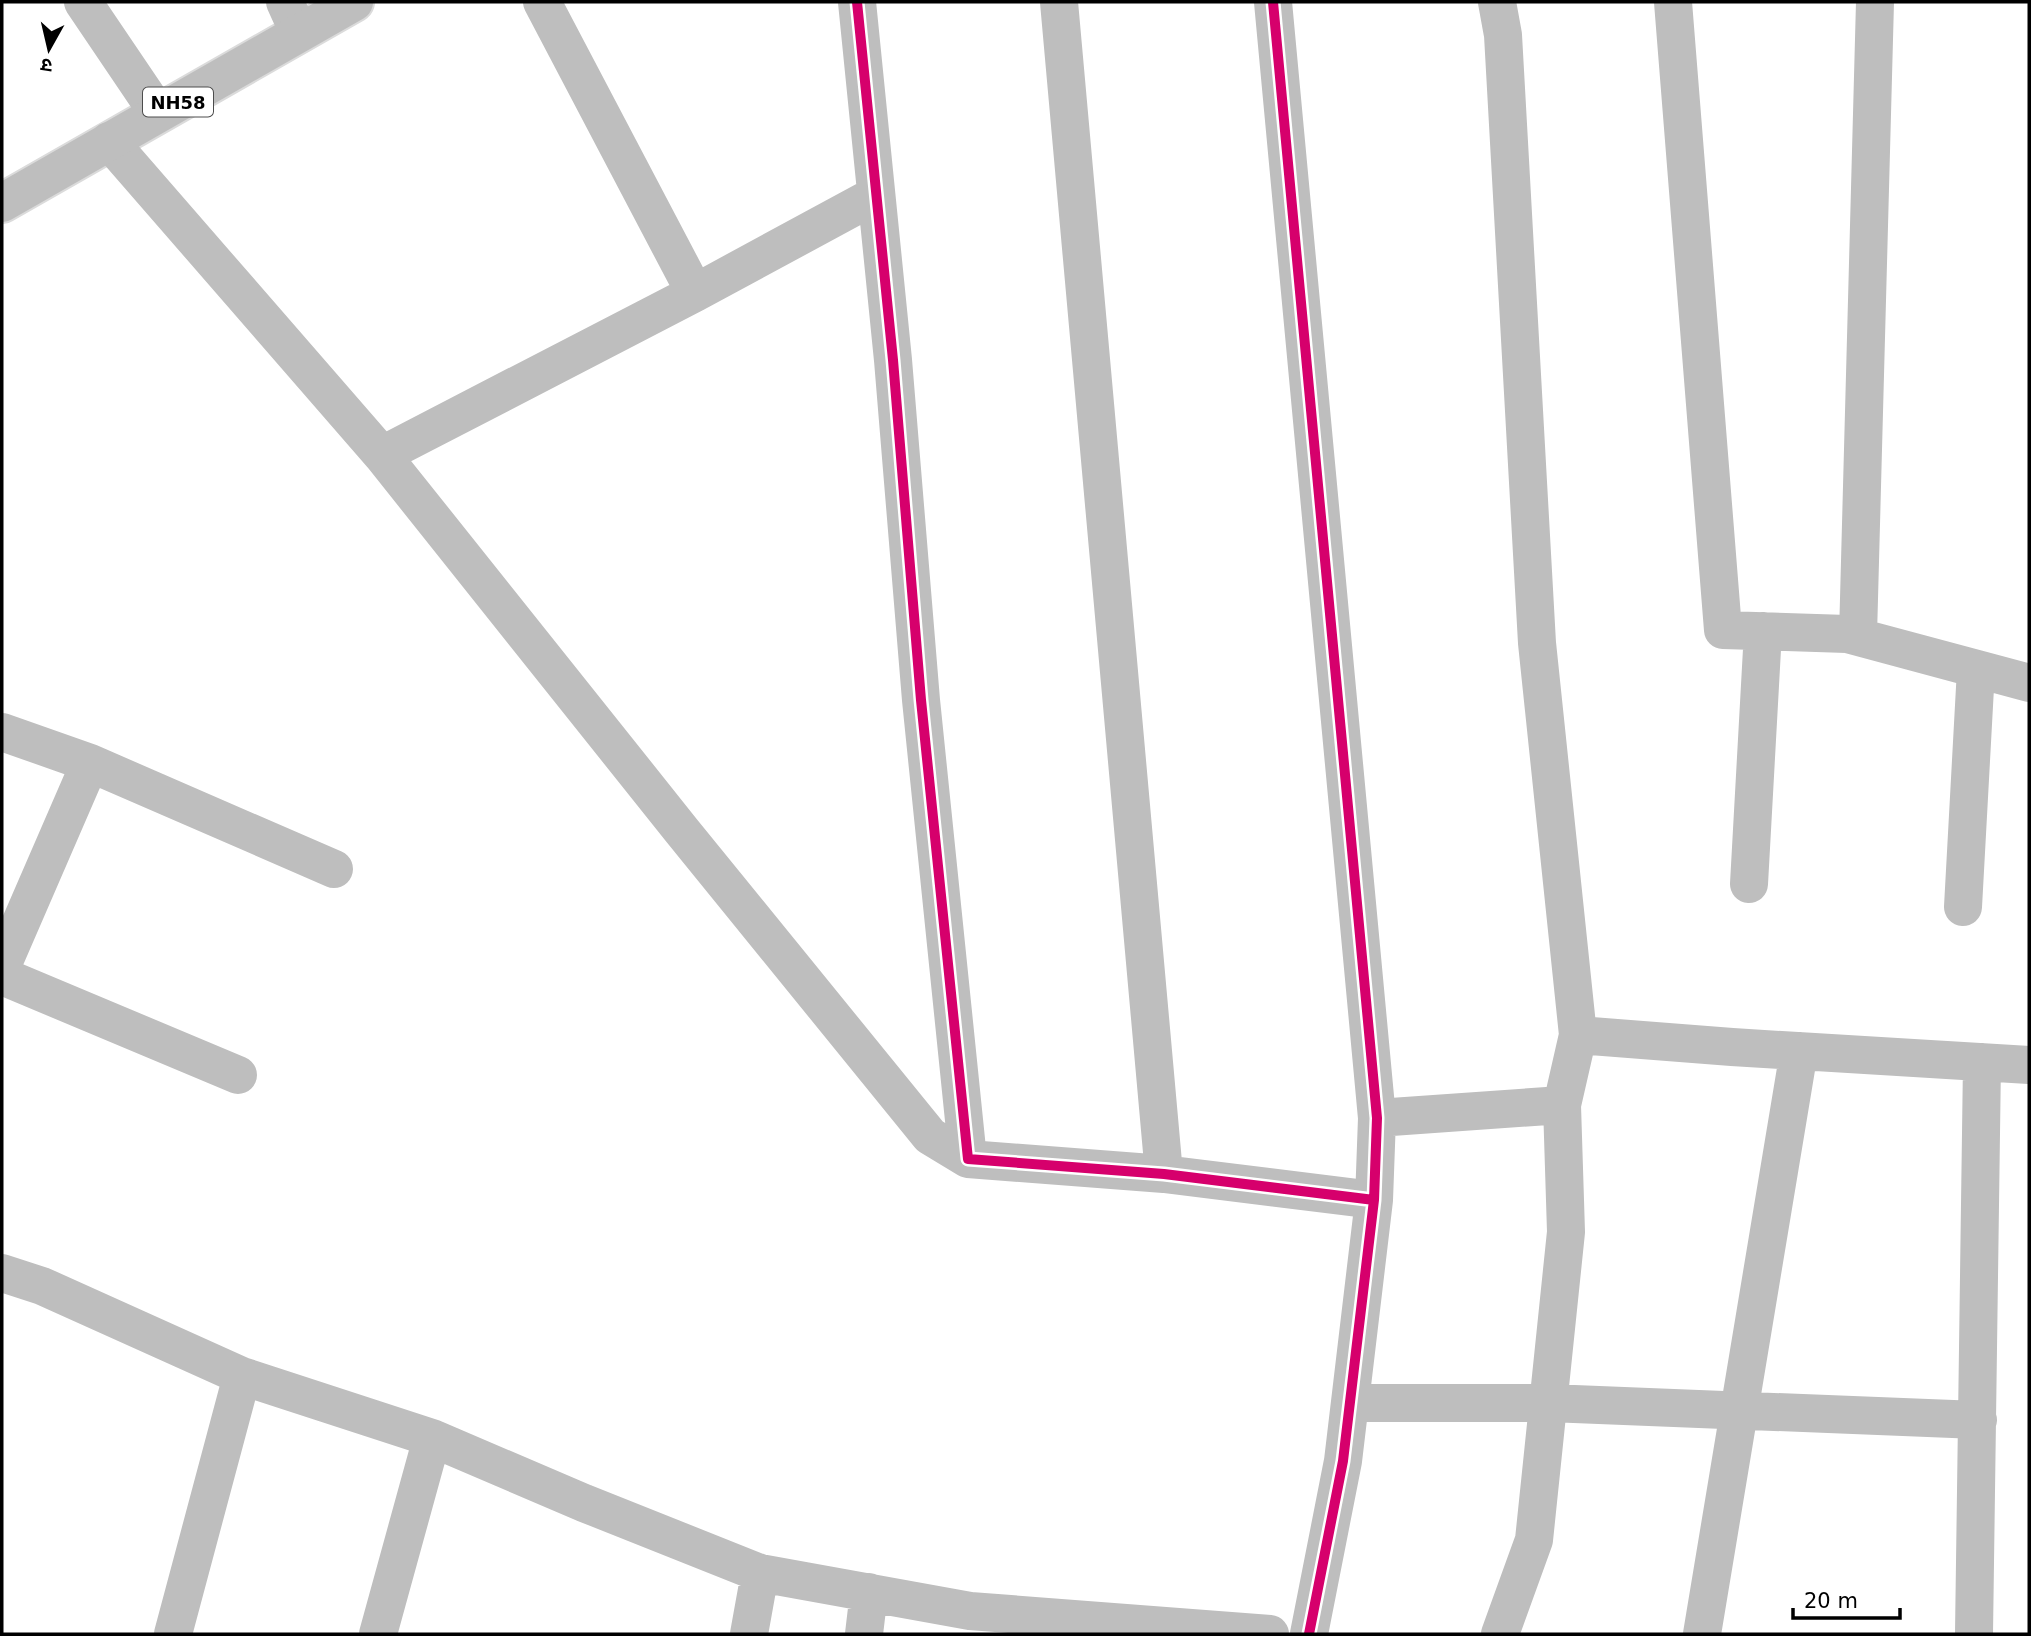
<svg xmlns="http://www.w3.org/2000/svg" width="2031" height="1636" font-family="'DejaVu Sans','Noto Sans Devanagari',sans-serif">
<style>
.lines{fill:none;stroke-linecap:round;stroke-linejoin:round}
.trunk-casing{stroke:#dbdbdb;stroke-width:42}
.minor{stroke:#bebebe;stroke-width:38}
.trunk{stroke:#bebebe;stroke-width:38}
.cycleway-casing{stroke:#fff;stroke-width:15}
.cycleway{stroke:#d6006c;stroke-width:10}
.labels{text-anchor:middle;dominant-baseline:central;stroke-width:5;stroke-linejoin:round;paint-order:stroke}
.shield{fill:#fff;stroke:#4c4c4c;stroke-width:2}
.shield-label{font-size:18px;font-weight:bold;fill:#000}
</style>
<rect width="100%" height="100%" fill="#fff"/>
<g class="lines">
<defs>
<path id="trunk" d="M2 203 354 2"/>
</defs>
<use href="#trunk" class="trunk-casing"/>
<path class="minor" d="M83 2 158 113
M285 2 299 33
M542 2 695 293
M857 2 893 360 921 700 968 1159 1164 1174 1374 1200
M1059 2 1164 1174
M1273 2 1377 1118 1374 1200 1343 1461 1309 1634
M1497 2 1503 35 1537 643 1578 1035
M1673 2 1723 630 1847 634 2029 683
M109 141 382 455 682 831 930 1136 968 1159
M382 455 695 293 876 195
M1858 636 1875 2
M2 732 90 763 334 869
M1749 884 1763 631
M1963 907 1976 669
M2 966 90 763
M2 976 238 1075
M1377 1118 1562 1105 1578 1035 1732 1047 2029 1065
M2 1273 42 1286 242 1376 432 1438 584 1503 760 1573 970 1611 1270 1634
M1350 1403H1549L1978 1420
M173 1634 242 1376
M378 1634 432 1438
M749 1634 760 1573
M864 1634 869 1592
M1500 1634 1534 1540 1566 1232 1562 1105
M1702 1634 1799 1051
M1974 1634 1982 1062"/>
<use href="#trunk" class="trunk"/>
<defs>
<path id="cycleway" d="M857 2 893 360 921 700 968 1159 1164 1174 1374 1200
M1273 2 1377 1118 1374 1200 1343 1461 1309 1634"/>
</defs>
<use href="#cycleway" class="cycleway-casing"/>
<use href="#cycleway" class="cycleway"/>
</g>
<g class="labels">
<rect class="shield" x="143" y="87.5" width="70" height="29" rx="5"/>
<g class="shield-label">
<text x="178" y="102">NH58</text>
</g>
</g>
<rect width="2031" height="1636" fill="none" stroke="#000000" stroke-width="7"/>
<g transform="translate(49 49) rotate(188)" stroke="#ffffff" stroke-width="5" paint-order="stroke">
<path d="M0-5L12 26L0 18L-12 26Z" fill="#000000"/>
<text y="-10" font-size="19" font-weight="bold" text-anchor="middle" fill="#000000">उ</text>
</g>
<path d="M1793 1608v10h107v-10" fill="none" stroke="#000000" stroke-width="3.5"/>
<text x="1804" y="1608" font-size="21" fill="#000000" stroke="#ffffff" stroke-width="5" paint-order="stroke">20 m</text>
</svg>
